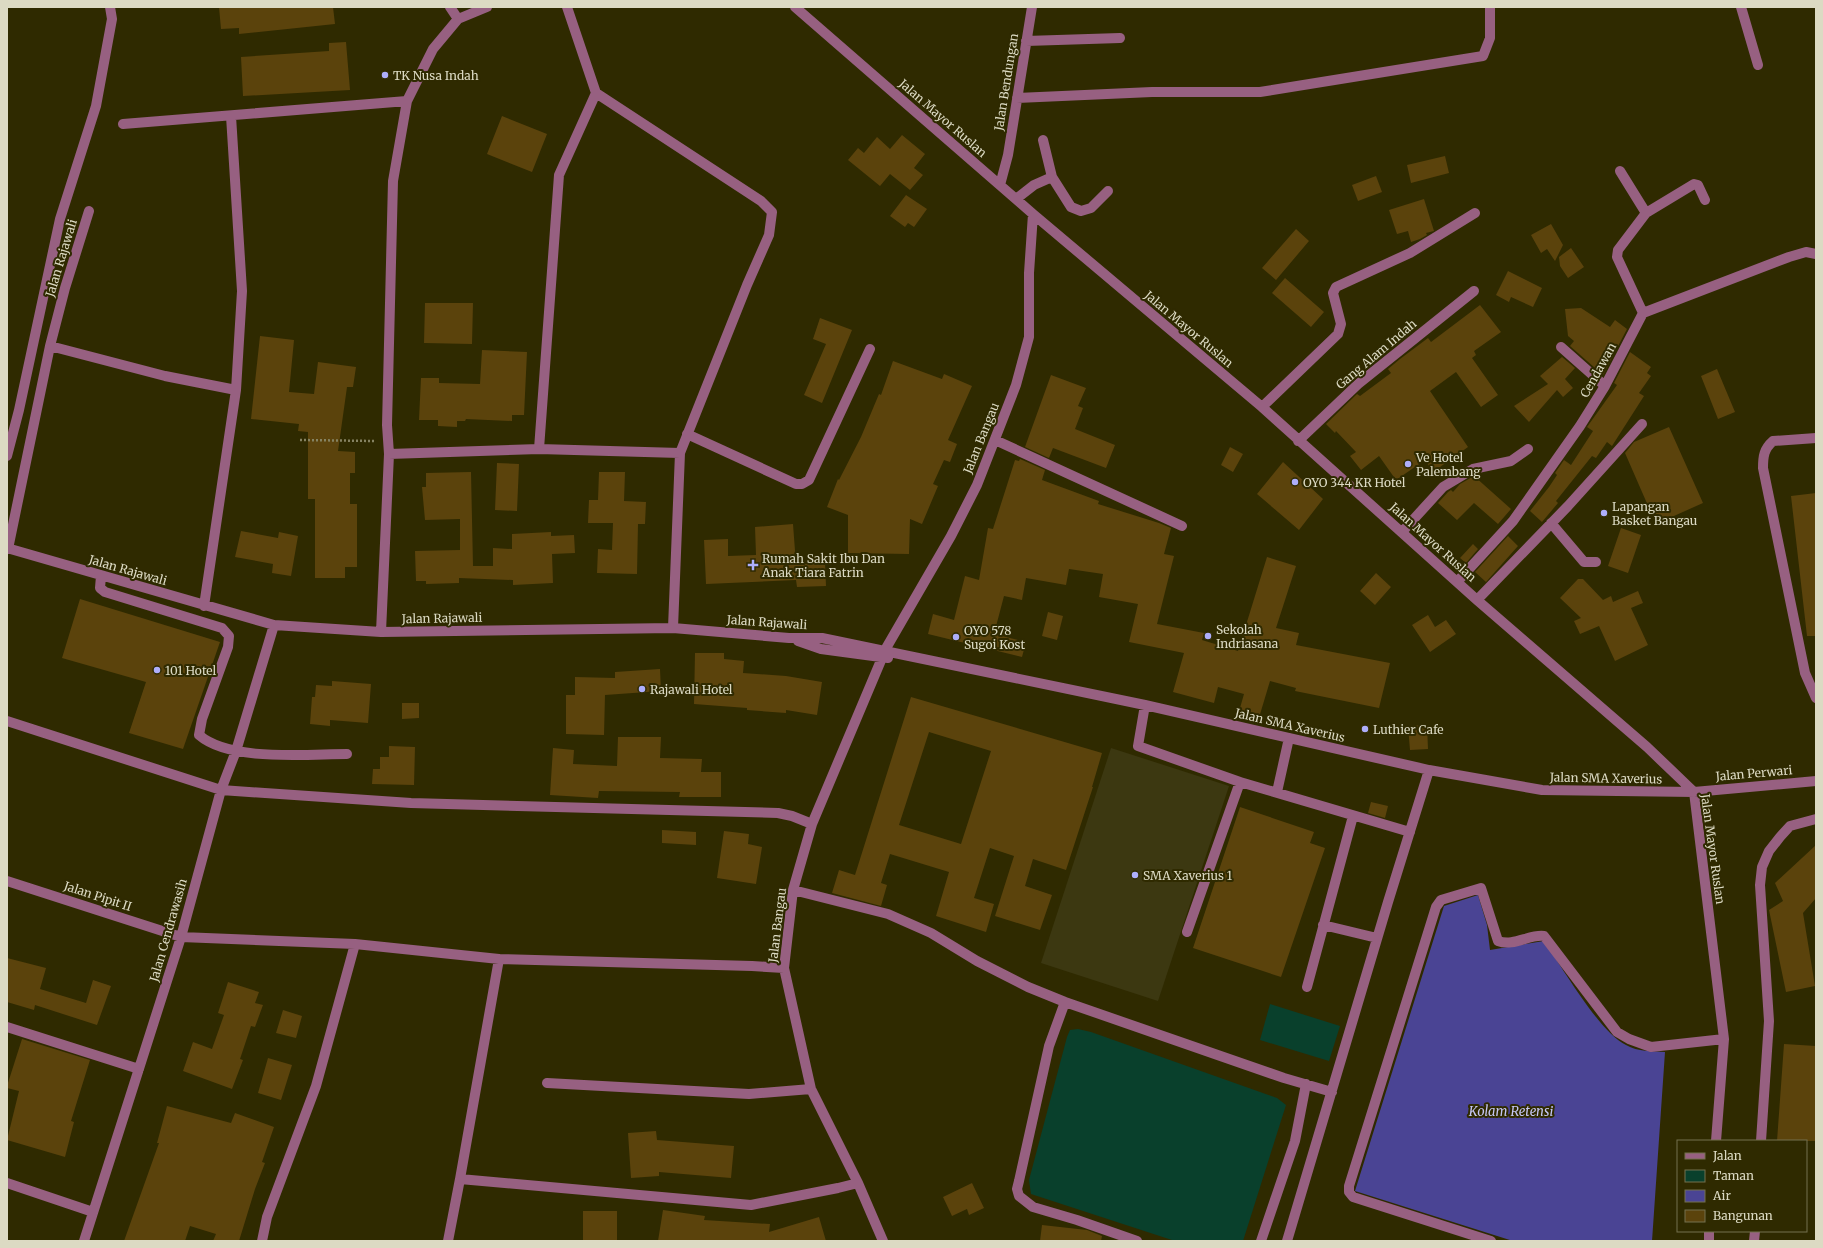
<svg xmlns="http://www.w3.org/2000/svg" width="1823" height="1248" font-family="Merriweather,serif">
<style>
.built{fill:#3c3811}
.green{fill:#09402c}
.water{fill:#4a4494}
.building{fill:#5b430c;fill-rule:evenodd}
.lines{fill:none;stroke-linecap:round;stroke-linejoin:round}
.path{stroke:#868362;stroke-width:2.5;stroke-dasharray:2 2;stroke-linecap:butt}
.minor{stroke:#976081;stroke-width:10}
.poi-dot{fill:#aeaefb;stroke:#2f2a00;stroke-width:1.5}
.labels{text-anchor:middle;dominant-baseline:central;stroke-width:4;stroke-linejoin:round;paint-order:stroke}
.poi-label{font-size:12px;fill:#dcdac3;stroke:#2f2a00;text-anchor:start}
.street-label{font-size:12px;fill:#dcdac3;stroke:#2f2a00}
.water-label{font-size:13px;font-style:italic;fill:#c5c7f4;stroke:#2f2a00}
</style>
<rect width="100%" height="100%" fill="#2f2a00"/>
<path class="built" d="M1111 748 1229 786 1158 1001 1041 963Z"/>
<path class="green" d="M1270 1004 1340 1026 1329 1061 1260 1040Z
M1078 1029 1091 1032 1277 1098 1286 1105 1243 1241H1175L1031 1194 1029 1180 1067 1037 1070 1030Z"/>
<path class="water" d="M1478 895 1487 925 1490 950 1544 941C1562 967 1600 1033 1626 1045 1638 1052 1652 1051 1665 1052L1652 1241H1513L1355 1191 1444 906Z"/>
<path class="building" d="M219 7H333L335 24 239 34V28L221 29Z
M346 42 350 90 243 96 241 57 329 51V43Z
M502 116 547 134 532 172 487 154Z
M902 135 925 154 914 168 923 175 910 190 890 174 880 186 848 160 858 148 864 153 877 137 890 149Z
M1445 156 1449 173 1411 183 1407 165Z
M1376 176 1382 192 1358 201 1352 185Z
M906 195 927 209 914 227 908 223 905 227 890 216Z
M1424 199 1434 231 1426 233 1427 235 1420 239 1411 242 1408 231 1397 234 1389 210Z
M1551 224 1563 245 1555 261 1547 249 1541 253 1531 235Z
M1296 229 1309 241 1276 280 1262 268Z
M1571 248 1584 267 1568 278 1560 266 1559 257Z
M1508 271 1542 288 1533 307 1511 297 1509 302 1496 295Z
M1285 278 1324 312 1311 327 1272 293Z
M425 303H473L472 344 424 343Z
M1480 305 1501 332 1474 351 1476 355 1472 358 1498 395 1481 407 1456 372 1430 391 1468 447 1433 472 1425 460 1396 480 1379 456 1361 470 1350 456 1356 452 1336 431 1335 433 1326 424 1357 394 1360 396 1391 373 1388 369 1400 359 1428 338 1431 342Z
M1581 308 1610 327 1615 320 1627 329 1603 375 1570 346 1574 341 1568 336 1565 309Z
M820 318 852 330 822 403 804 395 826 344 813 339Z
M260 336 294 340 289 392 314 394 318 362 356 367 353 387H347L338 451 355 452V473H350V504H357V567H345V578H315V499H308V432L298 431 299 424 251 419Z
M482 350 527 352 524 415H512V421L466 419 465 421H457V427L438 426V420H419L421 378H439V383L480 384Z
M1630 352 1651 367 1647 373 1651 376 1639 393 1644 396 1612 446 1607 442 1596 458 1592 456 1556 501 1558 503 1542 522 1530 511 1549 487 1557 475 1555 473 1564 460 1571 465 1593 431 1587 427 1617 385 1614 383Z
M1562 357 1575 368 1565 379 1573 388 1563 397 1557 390 1529 422 1514 406 1548 384 1540 376Z
M893 361 942 379 944 374 972 386 948 440 957 444 950 462 944 460 933 484 938 486 922 524 910 519 909 554 848 553V515L827 507 838 479 839 480 861 437 879 394 881 395Z
M1717 369 1735 412 1718 419 1701 376Z
M1051 375 1086 388 1078 406 1083 408 1075 429 1115 445 1106 468 1053 448 1049 458 1025 447Z
M1669 427 1703 503 1656 524 1625 453 1634 442Z
M1230 447 1243 454 1233 472 1221 465Z
M1020 459 1045 470 1042 480 1099 501 1098 504 1159 523 1171 528 1164 554 1174 556 1157 624 1204 633 1202 640 1238 651 1267 557 1296 566 1276 628 1299 633 1296 645 1390 663 1379 708 1295 691 1296 688 1270 681 1258 721 1238 715 1244 694 1218 687 1214 703 1173 692 1184 653 1129 642 1138 604 1099 597 1103 574 1069 569 1066 585 1026 578 1022 600 1004 596 994 634 1026 642 1022 657 928 634 933 614 954 620 965 576 979 580 988 528 993 529 1015 460 1019 461Z
M1283 462 1323 499 1299 530 1257 494Z
M497 463 519 464 517 511 495 510Z
M471 472 473 566H493V548L512 549V534L551 532V536L574 535 575 553 552 554 553 583 513 585V580L459 578V583L426 584V581H416L415 551 460 550V519L425 520 422 487H426V473Z
M599 472H625L624 501 646 502 645 524H638L637 574 597 573 598 549 612 550 613 523H588L589 500H598Z
M1474 476 1511 509 1498 524 1474 503 1457 520 1438 503 1448 492 1451 490 1453 492 1460 484Z
M1816 493V636H1807L1791 496Z
M793 524 796 564 825 563 826 586 797 587 796 580 706 584 704 540 728 539V556L756 555 755 527Z
M1621 528 1641 535 1628 573 1608 566Z
M241 531 278 538 279 532 298 536 291 576 272 573 273 564 235 557Z
M1508 536 1518 546 1486 582 1475 572Z
M1473 544 1478 549 1466 563 1460 558Z
M1376 573 1391 587 1375 605 1360 591Z
M1578 579H1583L1603 600 1611 596 1613 602 1638 591 1643 603 1631 608 1648 645 1615 661 1599 626 1580 634 1574 621 1581 618 1560 598Z
M80 599 220 642 183 749 129 733 146 682 62 658Z
M1048 612 1063 616 1057 640 1042 636Z
M1428 615 1435 627 1446 620 1456 634 1430 652 1412 625Z
M695 653H724V659L744 661 743 673 786 676 822 682 817 715 786 710V713L747 710V708L694 704Z
M660 669 661 691 605 695 604 735 566 734V695H575V677L615 678V672Z
M332 681 371 684 368 723 330 720V726L310 724 312 697H315L316 685 332 686Z
M911 697 1102 753 1092 787H1093L1066 870 1033 859 1025 886 1052 895 1040 930 995 916 1014 856 990 848 974 898 994 904 986 932 936 916 949 872 890 854 881 883 887 885 881 906 832 893 839 870 855 875ZM929 732 991 751 961 844 899 825Z
M402 703H419V718L402 719Z
M1427 725 1428 749 1410 750 1408 726Z
M618 737H661L660 758 702 759 701 772H721V797H679L680 792 599 791 598 798 550 795 553 748 574 750 573 764 617 766Z
M389 746 415 747 414 785 372 784 373 769H380V757H389Z
M1371 802 1388 806 1385 818 1368 813Z
M1240 807 1314 832 1310 843 1325 848 1281 977 1193 948Z
M662 830 696 832V845L662 843Z
M724 831 749 834 748 844 762 847 756 884 717 878Z
M1816 845V898L1803 913 1815 986 1786 992 1769 910 1783 901 1775 883Z
M7 958 46 968 40 989 86 1003 93 980 111 986 97 1025 35 1005 34 1010 7 1002Z
M228 982 259 992 255 1003 263 1005 255 1027 251 1026 240 1059 243 1060 232 1089 183 1071 193 1042 212 1049 224 1015 218 1013Z
M283 1010 302 1016 296 1038 276 1033Z
M22 1039 90 1060 71 1121 74 1122 65 1157 7 1140 19 1091 7 1088V1086Z
M1784 1044 1816 1046V1141H1777Z
M268 1058 292 1065 281 1100 258 1093Z
M167 1106 231 1123 235 1113 274 1127 262 1162 265 1163 255 1189 239 1241H213L216 1234 190 1226 185 1241H124L159 1143H157Z
M656 1131 657 1140 734 1146 731 1178 659 1172V1176L631 1178 628 1133Z
M972 1183 984 1208 969 1215 967 1209 952 1216 943 1197Z
M663 1210 705 1216 704 1220 770 1224 769 1232 819 1217 826 1241H658Z
M583 1211H617V1241H583Z
M1042 1225 1087 1230 1102 1236 1101 1241H1040Z"/>
<g class="lines">
<path class="path" d="M300 440 375 441"/>
<path class="minor" d="M450 7 458 19
M795 7 1033 214 1262 407 1477 600 1647 747 1694 792 1724 1039 1716 1141
M1741 7 1758 65
M1026 41 1120 38
M596 93 761 201 772 212 769 235 747 285 680 453 673 628
M1017 98 1152 92H1260L1483 56 1490 38V7
M123 124 407 101
M1043 140 1052 177 1071 207 1081 211 1091 208 1108 191
M1620 171 1646 213 1618 250 1617 257 1643 313
M1000 185 1008 155 1032 7
M1016 199 1034 185 1052 177
M1646 213 1694 184 1698 185 1705 200
M50 346 165 376 236 390
M1561 347 1605 386
M1262 407 1338 334 1341 324 1333 293 1336 287 1410 253 1475 213
M687 434 796 484H802L809 480 870 349
M1816 438 1773 441C1764 449 1763 456 1763 468L1805 673 1816 698
M995 440 1182 526
M1298 441 1358 384 1474 291
M539 449 680 453
M389 454 539 449 559 175 596 93 567 7
M7 456 19 410 60 219 96 106 112 19 110 7
M1551 523 1584 562H1596
M1402 532 1443 487 1473 469 1511 461 1528 449
M7 548 274 625 381 632 673 628 789 638H822L1145 705 1429 770 1542 790 1694 792 1816 781
M8 549 50 346 65 288 89 211
M101 576 100 588 105 592 222 628 229 636 228 647 202 719 199 735C230 762 307 754 347 754
M1457 582 1513 521 1580 426 1605 386 1643 313 1789 257 1806 252 1816 254
M1477 600 1568 506 1642 424
M204 606 236 390 242 291 231 116
M381 632 389 454 387 425 393 181 407 101 433 49 458 19 487 7
M798 641 821 649 888 658
M885 650 951 536 977 485 1016 385 1029 337V273L1033 214
M882 658 812 824 793 890 784 968 811 1089 858 1183 883 1241
M1145 705 1138 746 1240 782 1410 832
M7 721 221 790 411 803 778 813 792 816 812 824
M1277 792 1289 738
M7 881 181 937 355 944 499 959 752 966 784 968
M793 890 888 914 931 933 977 961 1028 987 1065 1002 1284 1078 1332 1092
M1323 925 1377 938
M1187 932 1240 782
M499 959 460 1179 751 1205 838 1188 858 1183
M1307 987 1353 816
M1065 1002 1049 1046 1019 1181 1017 1189 1019 1196 1033 1207 1077 1220 1137 1241
M7 1027 139 1069
M547 1083 749 1094 811 1089
M1761 1141 1769 1021 1760 885 1762 867 1769 851 1780 837 1790 826 1816 819
M7 1183 93 1212
M84 1241 181 937 221 790 236 751 274 625
M262 1241 267 1217 316 1086 355 944
M448 1241 460 1179
M1261 1241 1295 1141 1306 1084
M1287 1241 1388 902 1429 770
M1491 1241 1353 1197 1349 1192V1186L1436 907 1441 900 1481 888 1498 941C1514 947 1529 934 1544 936L1617 1032 1629 1039 1651 1047 1724 1039
M1709 1241V1231
M1754 1241 1755 1231"/>
</g>
<g class="poi-dot">
<circle cx="385" cy="75" r="4"/>
<circle cx="1408" cy="464" r="4"/>
<circle cx="1295" cy="482" r="4"/>
<circle cx="1604" cy="513" r="4"/>
<path d="M751 559h4v4h4v4h-4v4h-4v-4h-4v-4h4z"/>
<circle cx="1208" cy="636" r="4"/>
<circle cx="956" cy="637" r="4"/>
<circle cx="157" cy="670" r="4"/>
<circle cx="642" cy="689" r="4"/>
<circle cx="1365" cy="729" r="4"/>
<circle cx="1135" cy="875" r="4"/>
</g>
<g class="labels">
<g class="poi-label">
<text x="393" y="75">TK Nusa Indah</text>
<text x="1416" y="457">Ve Hotel<tspan x="1416" dy="14">Palembang</tspan></text>
<text x="1303" y="482">OYO 344 KR Hotel</text>
<text x="1612" y="506">Lapangan<tspan x="1612" dy="14">Basket Bangau</tspan></text>
<text x="762" y="558">Rumah Sakit Ibu Dan<tspan x="762" dy="14">Anak Tiara Fatrin</tspan></text>
<text x="1216" y="629">Sekolah<tspan x="1216" dy="14">Indriasana</tspan></text>
<text x="964" y="630">OYO 578<tspan x="964" dy="14">Sugoi Kost</tspan></text>
<text x="165" y="670">101 Hotel</text>
<text x="650" y="689">Rajawali Hotel</text>
<text x="1373" y="729">Luthier Cafe</text>
<text x="1143" y="875">SMA Xaverius 1</text>
</g>
<g class="street-label">
<text transform="translate(1006 82) rotate(-81)">Jalan Bendungan</text>
<text transform="translate(943 118) rotate(41)">Jalan Mayor Ruslan</text>
<text transform="translate(61 258) rotate(-73)">Jalan Rajawali</text>
<text transform="translate(1189 329) rotate(40)">Jalan Mayor Ruslan</text>
<text transform="translate(1376 354) rotate(-40)">Gang Alam Indah</text>
<text transform="translate(1598 370) rotate(-61)">Cendawan</text>
<text transform="translate(981 438) rotate(-68)">Jalan Bangau</text>
<text transform="translate(1433 542) rotate(42)">Jalan Mayor Ruslan</text>
<text transform="translate(128 570) rotate(16)">Jalan Rajawali</text>
<text transform="translate(442 618) rotate(-1)">Jalan Rajawali</text>
<text transform="translate(767 622) rotate(4)">Jalan Rajawali</text>
<text transform="translate(1290 725) rotate(13)">Jalan SMA Xaverius</text>
<text transform="translate(1754 773) rotate(-5)">Jalan Perwari</text>
<text transform="translate(1606 778) rotate(1)">Jalan SMA Xaverius</text>
<text transform="translate(1713 849) rotate(82)">Jalan Mayor Ruslan</text>
<text transform="translate(98 896) rotate(18)">Jalan Pipit II</text>
<text transform="translate(777 925) rotate(-83)">Jalan Bangau</text>
<text transform="translate(168 930) rotate(-74)">Jalan Cendrawasih</text>
</g>
<g class="water-label">
<text x="1511" y="1111">Kolam Retensi</text>
</g>
</g>
<rect width="1823" height="1248" fill="none" stroke="#dcdac3" stroke-width="16"/>
<rect x="1677" y="1140" width="130" height="92" fill="#2f2a00" stroke="#74704e"/>
<rect x="1685" y="1153" width="20" height="6" fill="#976081" stroke="#74704e"/>
<text x="1713" y="1160" font-size="12" fill="#dcdac3">Jalan</text>
<rect x="1685" y="1170" width="20" height="12" fill="#09402c" stroke="#74704e"/>
<text x="1713" y="1180" font-size="12" fill="#dcdac3">Taman</text>
<rect x="1685" y="1190" width="20" height="12" fill="#4a4494" stroke="#74704e"/>
<text x="1713" y="1200" font-size="12" fill="#dcdac3">Air</text>
<rect x="1685" y="1210" width="20" height="12" fill="#5b430c" stroke="#74704e"/>
<text x="1713" y="1220" font-size="12" fill="#dcdac3">Bangunan</text>
</svg>
